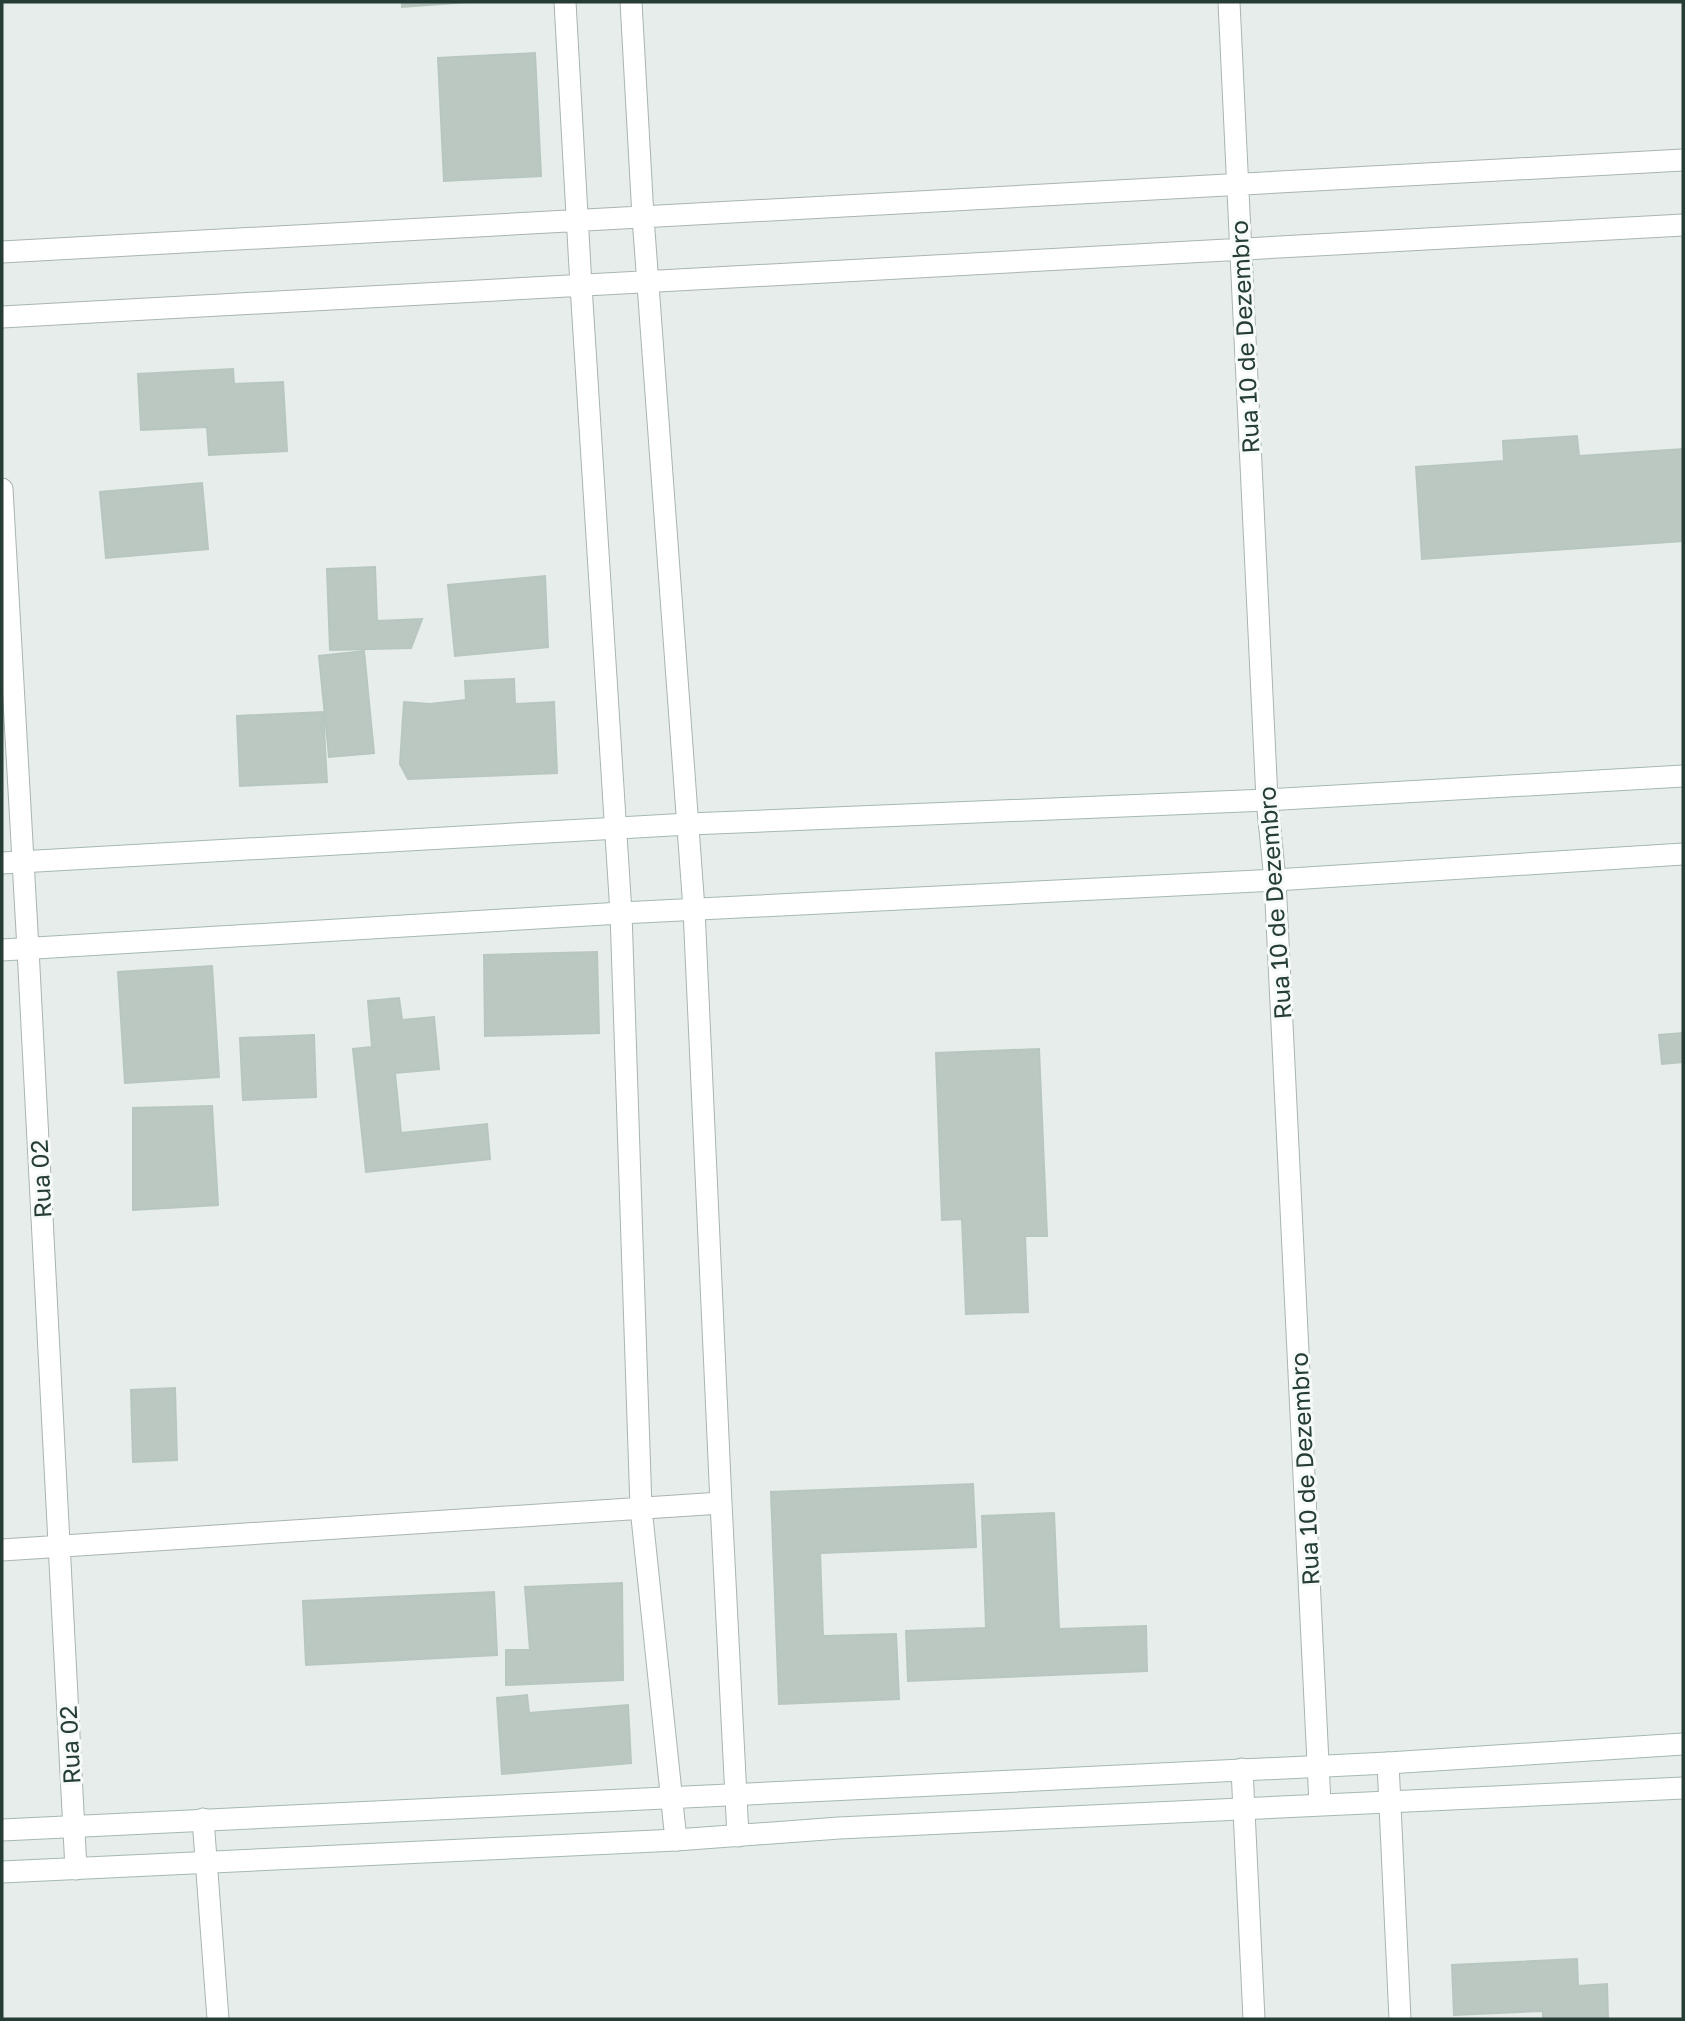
<svg xmlns="http://www.w3.org/2000/svg" width="1685" height="2021" font-family="'Golos Text',sans-serif">
<style>
.building{fill:#bbc8c2;stroke:#b8c6c0;stroke-width:2}
.lines{fill:none;stroke-linecap:round;stroke-linejoin:round}
.street-casing{stroke:#a9b5b1;stroke-width:23}
.secondary-casing{stroke:#a5b8b1;stroke-width:23}
.street{stroke:#fff;stroke-width:21}
.secondary{stroke:#fff;stroke-width:21}
.labels{text-anchor:middle;dominant-baseline:central;stroke-width:6;stroke-linejoin:round;paint-order:stroke}
.street-label{font-size:24px;fill:#263d37;stroke:#f6faf8}
</style>
<rect width="100%" height="100%" fill="#e6edea"/>
<path class="building" d="M402 2H469L402 7Z
M535 53 541 176 444 181 438 58Z
M233 369 234 384 283 382 287 451 209 455 207 427 141 430 138 374Z
M1577 436 1579 456 1683 449V541L1422 559 1416 467 1504 461 1503 441Z
M202 483 208 549 106 558 100 492Z
M375 567 377 621 422 619 411 648 330 650 327 569Z
M545 576 548 647 455 656 448 585Z
M364 651 374 753 329 757 319 656Z
M514 679 515 704 554 702 557 773 408 779 400 764 404 702 430 704 466 700 465 681Z
M323 712 327 782 240 786 237 716Z
M597 952 599 1033 485 1036 484 955Z
M212 966 219 1077 125 1083 118 972Z
M399 998 402 1020 434 1017 439 1069 395 1073 401 1133 487 1124 490 1159 366 1172 353 1049 372 1047 368 1001Z
M1683 1033V1062L1662 1064 1659 1035Z
M314 1035 316 1097 243 1100 240 1038Z
M1039 1049 1047 1236H1025L1028 1312 966 1314 962 1219 942 1220 936 1053Z
M212 1106 218 1205 133 1210V1108Z
M175 1388 177 1460 133 1462 131 1390Z
M973 1484 976 1547 820 1553 823 1636 896 1634 899 1699 779 1704 771 1492Z
M1054 1513 1059 1629 1146 1626 1147 1671 908 1681 906 1631 986 1628 982 1516Z
M622 1583 623 1680 506 1685V1650H530L525 1587Z
M494 1592 497 1655 306 1665 303 1601Z
M527 1695 529 1713 628 1705 631 1763 502 1774 497 1698Z
M1577 1959 1578 1986 1607 1984 1608 2019H1543V2011L1454 2015 1452 1965Z"/>
<g class="lines">
<defs>
<path id="street" d="M565 2 581 286 621 913 641 1508 676 1840
M631 2 643 217 694 909 721 1503 738 1836
M1229 2 1267 800 1275 880 1320 1804
M2 252 1683 160
M2 317 1683 225
M2 489 28 949 76 1869
M2 1550 721 1503
M1388 1763 1400 2019
M1242 1769 1254 2019
M203 1819 218 2019"/>
<path id="secondary" d="M2 863 689 824 1267 800 1683 776
M2 950 621 913 1275 880 1683 854
M2 1830 1388 1763 1683 1744
M2 1872 676 1840 839 1828 1683 1788"/>
</defs>
<use href="#street" class="street-casing"/>
<use href="#secondary" class="secondary-casing"/>
<use href="#street" class="street"/>
<use href="#secondary" class="secondary"/>
</g>
<g class="labels">
<g class="street-label">
<text transform="translate(1244 337) rotate(-93)">Rua 10 de Dezembro</text>
<text transform="translate(1274 903) rotate(-94)">Rua 10 de Dezembro</text>
<text transform="translate(40 1179) rotate(-93)">Rua 02</text>
<text transform="translate(1304 1469) rotate(-93)">Rua 10 de Dezembro</text>
<text transform="translate(69 1745) rotate(-93)">Rua 02</text>
</g>
</g>
<rect width="1685" height="2021" fill="none" stroke="#263d37" stroke-width="7"/>
</svg>
